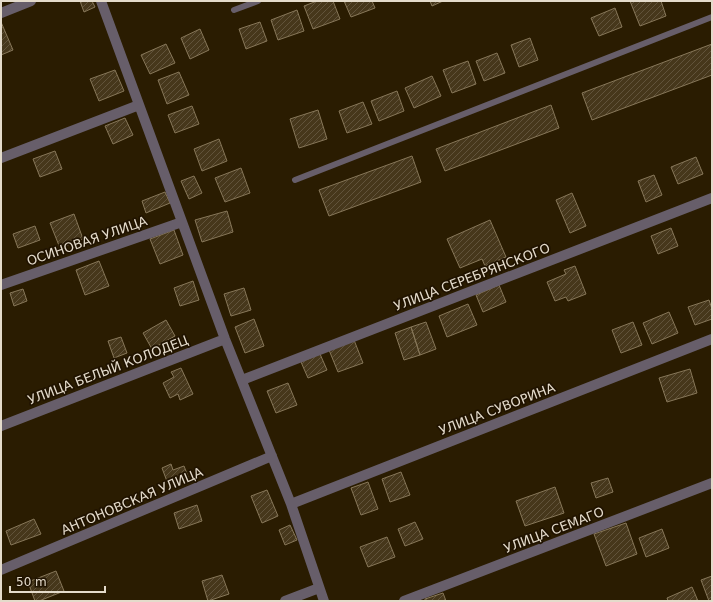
<svg xmlns="http://www.w3.org/2000/svg" width="713" height="602" font-family="'DejaVu Sans',sans-serif">
<style>
.building{fill:url(#building-hatch);stroke:#877759}
.lines{fill:none;stroke-linecap:round;stroke-linejoin:round}
.lane{stroke:#675e6a;stroke-width:6}
.street{stroke:#675e6a;stroke-width:10}
.labels{text-anchor:middle;dominant-baseline:central;stroke-width:3.5;stroke-linejoin:round;paint-order:stroke}
.street-label{font-size:13px;fill:#e4dbcb;stroke:#201300}
</style>
<defs>
<pattern id="building-hatch" width="6" height="6" patternUnits="userSpaceOnUse"><rect width="6" height="6" fill="#46371b"/><path d="M-1 1l2-2M0 6l6-6M5 7l2-2" fill="none" stroke="#61533b"/></pattern>
</defs>
<rect width="100%" height="100%" fill="#2a1c01"/>
<path class="building" d="M80 1H92L95 7 84 12Z
M317 1H333L340 19 313 29 304 6Z
M344 1H372L375 8 351 17Z
M430 1H443L432 6Z
M630 1H661L666 16 640 26Z
M615 8 622 27 599 36 591 18Z
M297 10 304 31 278 40 271 20Z
M1 22 13 50 1 55Z
M260 22 267 41 246 49 239 29Z
M200 29 209 50 190 59 181 38Z
M530 38 538 60 519 67 511 45Z
M166 44 175 63 150 74 141 55Z
M712 44V75L592 120 582 93Z
M497 53 505 73 484 81 476 61Z
M468 61 476 84 452 93 443 70Z
M115 70 124 91 99 101 90 79Z
M179 72 189 95 167 104 158 80Z
M432 76 441 96 414 108 405 88Z
M397 91 404 111 379 121 371 101Z
M363 102 372 124 347 133 339 111Z
M551 105 559 128 445 171 436 149Z
M192 106 199 124 175 133 168 115Z
M318 110 327 139 299 148 290 119Z
M125 118 133 135 113 144 105 126Z
M219 139 227 161 202 171 194 149Z
M55 151 62 169 40 177 33 159Z
M412 156 421 182 329 216 319 190Z
M696 157 703 174 678 184 671 167Z
M241 168 250 193 225 202 215 178Z
M654 175 662 195 646 202 638 181Z
M194 176 202 193 189 199 181 181Z
M165 192 170 203 146 213 142 201Z
M572 193 586 226 570 233 556 200Z
M227 211 233 232 202 242 195 220Z
M74 214 83 239 60 248 50 223Z
M490 220 506 257 485 266 482 259 460 268 447 239Z
M35 226 40 240 18 248 13 234Z
M671 228 678 246 658 254 651 236Z
M174 230 183 255 160 264 150 239Z
M99 261 109 286 85 295 76 270Z
M575 266 586 294 568 301 566 297 555 301 547 282 566 274 564 270Z
M193 281 199 300 180 306 174 288Z
M499 285 506 302 483 312 476 295Z
M244 288 251 310 231 316 224 294Z
M23 289 27 301 14 306 10 293Z
M709 300 712 309V319L695 325 688 307Z
M468 304 477 325 447 337 439 316Z
M669 312 678 333 652 344 643 323Z
M254 319 264 346 245 353 235 327Z
M166 320 175 336 152 349 143 333Z
M426 322 436 349 420 355 411 327Z
M633 322 642 345 621 353 612 330Z
M411 327 420 355 404 360 395 333Z
M121 337 127 353 114 358 108 341Z
M354 340 363 363 338 372 329 350Z
M320 354 327 370 308 378 301 362Z
M181 368 193 394 180 400 178 394 170 398 163 383 174 377 171 372Z
M690 369 697 393 667 402 659 378Z
M288 383 297 405 276 413 267 391Z
M171 464 173 470 184 466 189 479 172 486 171 483 168 484 162 468Z
M401 472 410 495 390 502 382 479Z
M608 478 613 492 596 498 591 483Z
M368 482 378 509 361 515 351 488Z
M555 487 564 513 525 526 516 501Z
M267 490 278 516 262 523 251 496Z
M197 505 202 521 179 529 174 513Z
M34 519 41 534 11 545 6 531Z
M415 522 423 539 405 546 398 529Z
M626 523 637 554 606 566 594 534Z
M290 525 297 540 285 545 279 530Z
M662 529 669 548 646 557 639 538Z
M387 537 395 557 368 567 360 547Z
M56 571 64 591 39 601H35L28 582Z
M222 575 229 594 208 601 202 581Z
M712 576V601H709L701 580Z
M692 587 698 601H668L667 598Z
M443 593 446 601H425V599Z"/>
<g class="lines">
<path class="lane" d="M234 10 258 1
M295 180 712 17"/>
<path class="street" d="M101 1 225 339 291 504 324 601
M1 13 31 1
M1 158 139 105
M1 285 182 222
M242 380 712 198
M1 426 225 339
M291 504 712 339
M1 570 272 456
M285 601 319 588
M404 601 712 483"/>
</g>
<g class="labels">
<g class="street-label">
<text transform="translate(87 241) rotate(-19)">ОСИНОВАЯ УЛИЦА</text>
<text transform="translate(472 277) rotate(-21)">УЛИЦА СЕРЕБРЯНСКОГО</text>
<text transform="translate(108 370) rotate(-21)">УЛИЦА БЕЛЫЙ КОЛОДЕЦ</text>
<text transform="translate(497 409) rotate(-21)">УЛИЦА СУВОРИНА</text>
<text transform="translate(132 501) rotate(-23)">АНТОНОВСКАЯ УЛИЦА</text>
<text transform="translate(554 530) rotate(-21)">УЛИЦА СЕМАГО</text>
</g>
</g>
<rect width="713" height="602" fill="none" stroke="#e4dbcb" stroke-width="4"/>
<path d="M10 586v6h95v-6" fill="none" stroke="#e4dbcb" stroke-width="2"/>
<text x="16" y="586" font-size="12" fill="#e4dbcb" stroke="#201300" stroke-width="3" paint-order="stroke">50 m</text>
</svg>
